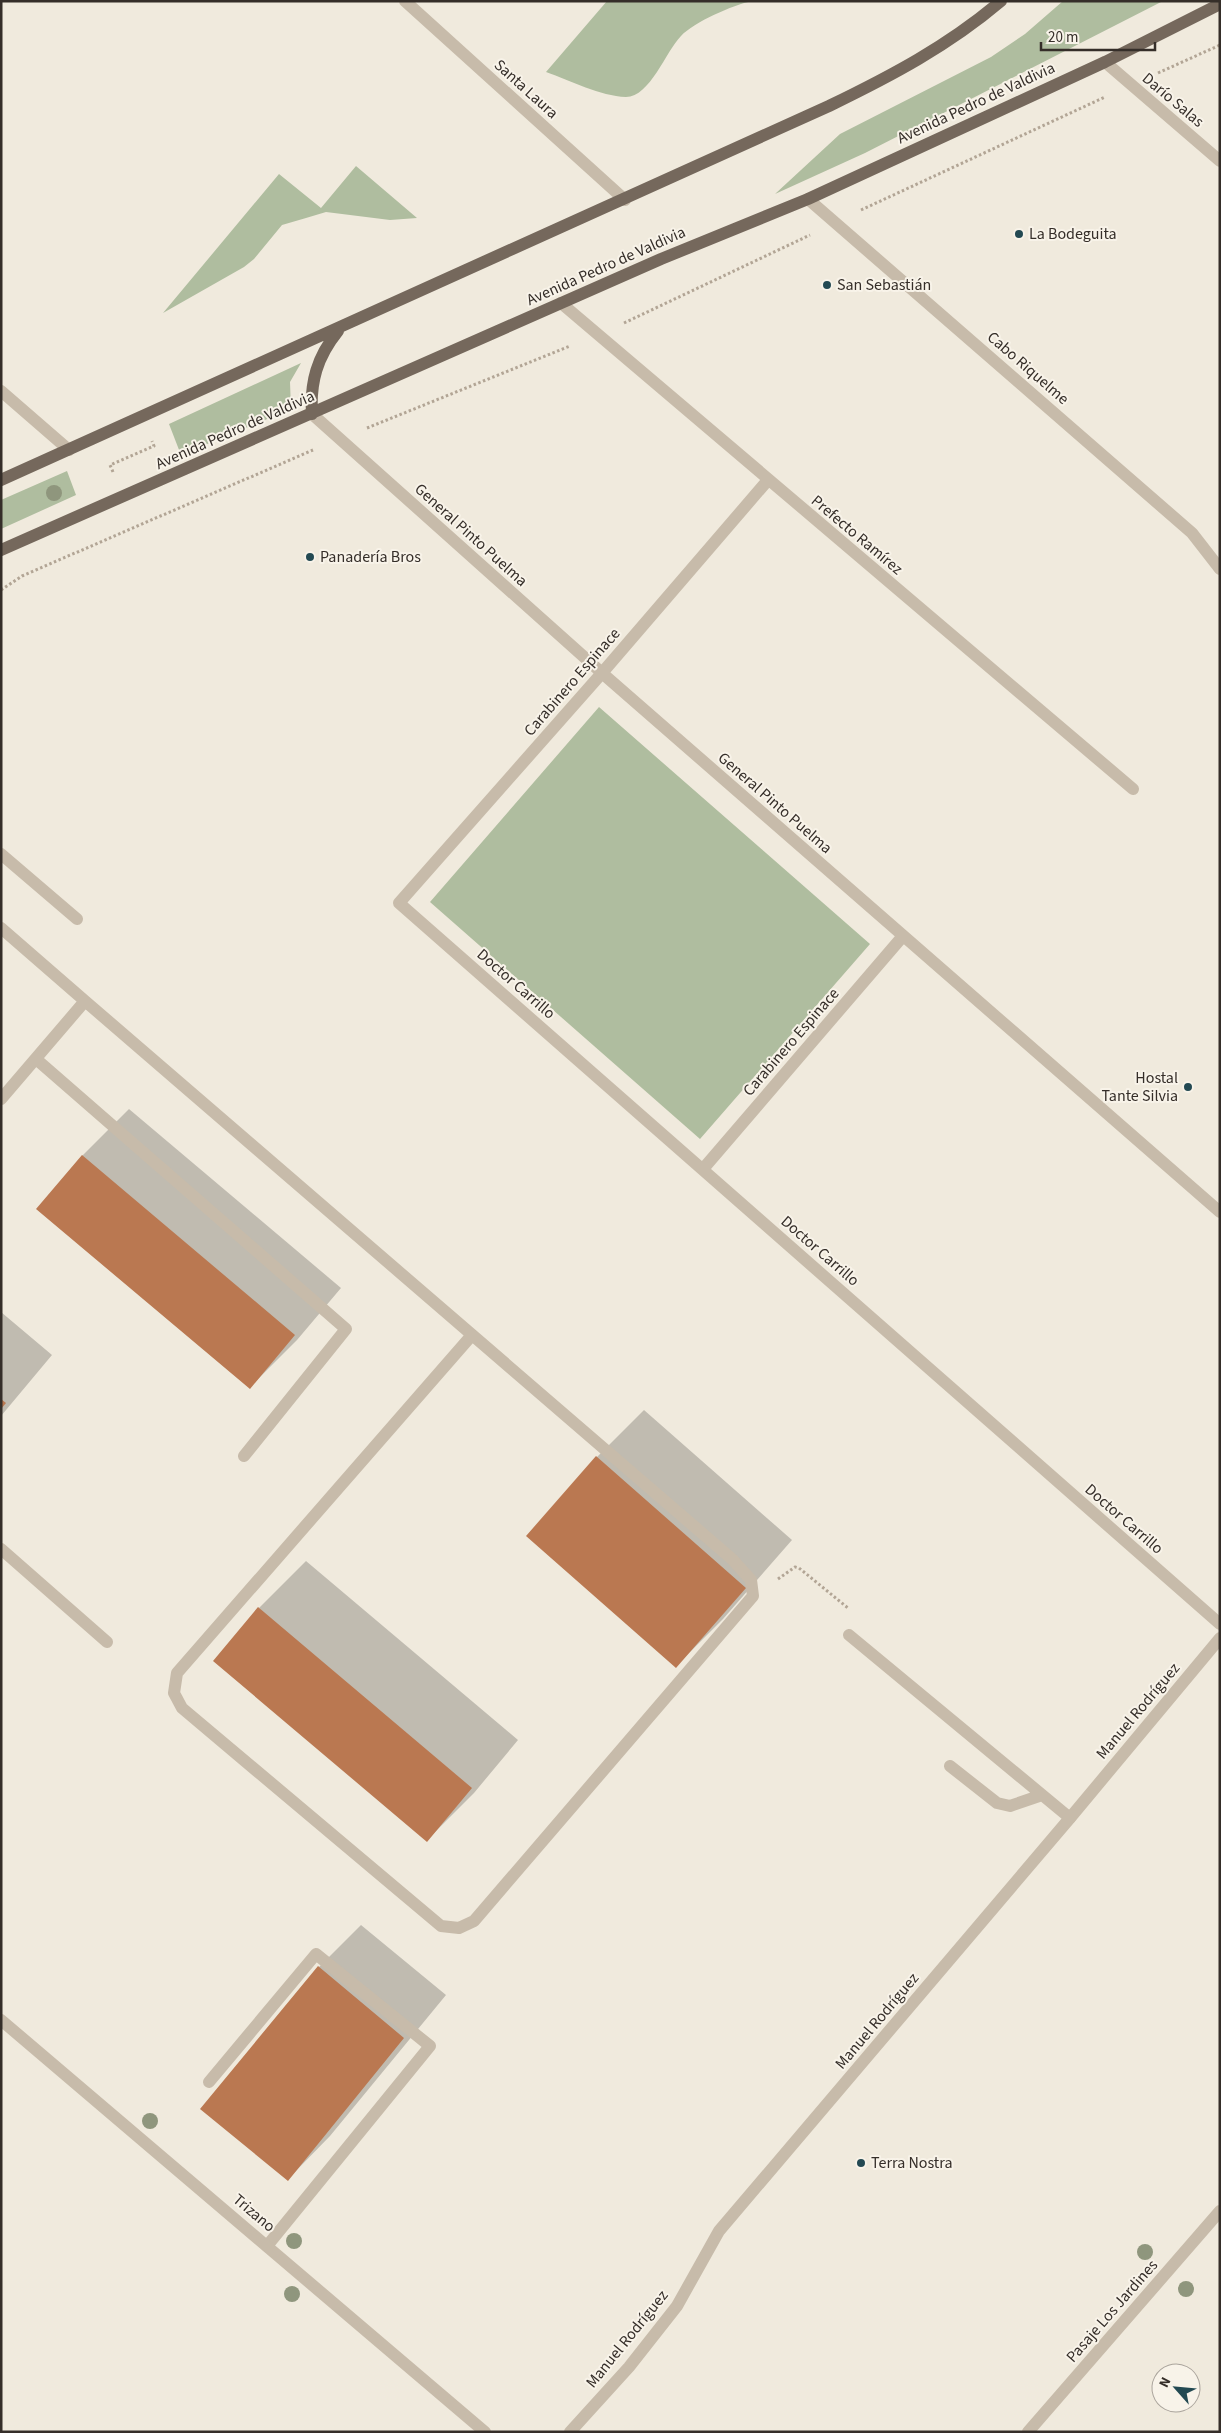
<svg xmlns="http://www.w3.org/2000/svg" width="1221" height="2433" font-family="'Source Sans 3',sans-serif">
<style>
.green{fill:#afbd9f}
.shadow{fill:#0003}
.building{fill:#ba7851}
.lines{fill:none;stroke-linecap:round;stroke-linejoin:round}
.path{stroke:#b2a595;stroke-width:3;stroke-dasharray:2.5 2.5;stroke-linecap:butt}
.service{stroke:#c7bbaa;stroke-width:12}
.minor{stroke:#c7bbaa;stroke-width:12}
.tertiary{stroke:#c7bbaa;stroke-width:12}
.primary{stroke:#75685c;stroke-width:12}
.tree{fill:#8f967d}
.poi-dot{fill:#234952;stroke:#f8f3e9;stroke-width:2}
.labels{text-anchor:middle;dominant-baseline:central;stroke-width:4;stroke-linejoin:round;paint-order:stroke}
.street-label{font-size:16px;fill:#352e29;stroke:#f8f3e9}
.poi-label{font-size:16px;fill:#352e29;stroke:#f8f3e9;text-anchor:start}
</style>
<rect width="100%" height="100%" fill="#f0eadd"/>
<path class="green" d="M607 1H752C733 5 694 22 681 36 666 51 650 97 626 97 600 96 571 81 546 72Z
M1063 1H1163L865 153 775 194 840 134 991 57 1025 34Z
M356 166 417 218 390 220 326 212 306 218 282 225 254 259 244 267 163 313 279 174 321 208Z
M301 363 290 382 291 409 181 455 169 424Z
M67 471 76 495 1 529V500Z
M599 707 870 944 700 1139 430 902Z"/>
<path class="shadow" d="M129 1109 341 1288 297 1340 250 1387 82 1156Z
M1 1312 52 1355 1 1416Z
M644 1410 792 1540 723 1619 676 1666 528 1536 597 1457Z
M306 1561 518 1740 474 1793 427 1840 259 1608Z
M361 1925 446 1995 330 2136 288 2179 319 1967Z"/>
<path class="building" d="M82 1155 295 1335 250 1389 36 1209Z
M1 1399 6 1403 1 1409Z
M596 1456 746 1588 676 1668 526 1536Z
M258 1607 472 1788 427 1842 213 1661Z
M318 1966 404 2038 288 2181 200 2109Z"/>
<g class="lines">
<path class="path" d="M1158 73 1220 45
M861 210 1105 97
M624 323 810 235
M367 428 570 346
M113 472 110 465 154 446 152 441
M1 590 22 576 313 450
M778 1579 795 1567 799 1568 848 1608"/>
<path class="service" d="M1 854 77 919
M1 928 85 1001 1 1099
M85 1001 732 1559 751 1580 753 1596 474 1921 459 1928 441 1926 182 1708 174 1693 177 1673 472 1335
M36 1059 346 1329 244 1456
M1 1549 107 1642
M849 1635 1070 1818
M950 1766 997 1803 1010 1806 1042 1795
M209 2082 316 1954 430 2046 267 2246"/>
<path class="minor" d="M405 1 625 200
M1105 62 1220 161
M808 199 1192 533 1220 569
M561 303 1133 789
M1 391 69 450
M312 414 602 673 1220 1212
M768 480 602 673 399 903 1220 1624
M703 1169 903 936
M1 2020 485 2432
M1028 2432 1220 2211"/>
<path class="tertiary" d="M570 2432 629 2367 677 2306 719 2231 1070 1818 1220 1638"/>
<path class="primary" d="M312 414C310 382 317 357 338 331
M1 480 829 106C891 76 948 46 1001 1
M1 550 661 259 808 199 1105 62 1220 4"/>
</g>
<g class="tree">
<circle cx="54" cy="493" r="8"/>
<circle cx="150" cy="2121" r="8"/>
<circle cx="294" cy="2241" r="8"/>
<circle cx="1145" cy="2252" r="8"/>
<circle cx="1186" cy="2289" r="8"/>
<circle cx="292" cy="2294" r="8"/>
</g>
<g class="poi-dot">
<circle cx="1019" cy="234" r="5"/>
<circle cx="827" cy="285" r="5"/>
<circle cx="310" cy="557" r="5"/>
<circle cx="1188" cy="1087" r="5"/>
<circle cx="861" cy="2163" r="5"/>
</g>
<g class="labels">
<g class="street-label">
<text transform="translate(526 89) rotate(42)">Santa Laura</text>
<text transform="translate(1173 100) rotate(40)">Darío Salas</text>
<text transform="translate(976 103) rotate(-25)">Avenida Pedro de Valdivia</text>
<text transform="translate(606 266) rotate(-24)">Avenida Pedro de Valdivia</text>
<text transform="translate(1028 368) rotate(41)">Cabo Riquelme</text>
<text transform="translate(235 430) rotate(-24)">Avenida Pedro de Valdivia</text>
<text transform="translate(471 535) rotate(42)">General Pinto Puelma</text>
<text transform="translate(857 535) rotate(40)">Prefecto Ramírez</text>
<text transform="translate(572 682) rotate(-49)">Carabinero Espinace</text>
<text transform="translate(775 803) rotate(41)">General Pinto Puelma</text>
<text transform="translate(516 984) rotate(41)">Doctor Carrillo</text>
<text transform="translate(791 1042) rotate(-49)">Carabinero Espinace</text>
<text transform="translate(820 1251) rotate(41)">Doctor Carrillo</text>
<text transform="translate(1124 1519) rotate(41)">Doctor Carrillo</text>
<text transform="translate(1138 1711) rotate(-50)">Manuel Rodríguez</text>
<text transform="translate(877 2021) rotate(-50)">Manuel Rodríguez</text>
<text transform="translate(254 2213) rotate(40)">Trizano</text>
<text transform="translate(1112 2311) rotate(-49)">Pasaje Los Jardines</text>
<text transform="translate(627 2339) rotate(-51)">Manuel Rodríguez</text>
</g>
<g class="poi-label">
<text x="1029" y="234">La Bodeguita</text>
<text x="837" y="285">San Sebastián</text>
<text x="320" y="557">Panadería Bros</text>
<text x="1178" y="1078" text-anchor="end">Hostal<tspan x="1178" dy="18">Tante Silvia</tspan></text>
<text x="871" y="2163">Terra Nostra</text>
</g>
</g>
<rect width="1221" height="2433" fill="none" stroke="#352e29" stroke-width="5"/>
<g transform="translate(1176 2388) rotate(297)"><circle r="24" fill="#f8f3e9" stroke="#aaa49c"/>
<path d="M0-4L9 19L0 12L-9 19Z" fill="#234952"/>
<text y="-8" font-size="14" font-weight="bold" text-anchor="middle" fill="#352e29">N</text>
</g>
<path d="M1041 42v8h114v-8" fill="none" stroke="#352e29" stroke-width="2.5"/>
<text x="1048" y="42" font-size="15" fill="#352e29" stroke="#f8f3e9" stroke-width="4" paint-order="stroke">20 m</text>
</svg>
